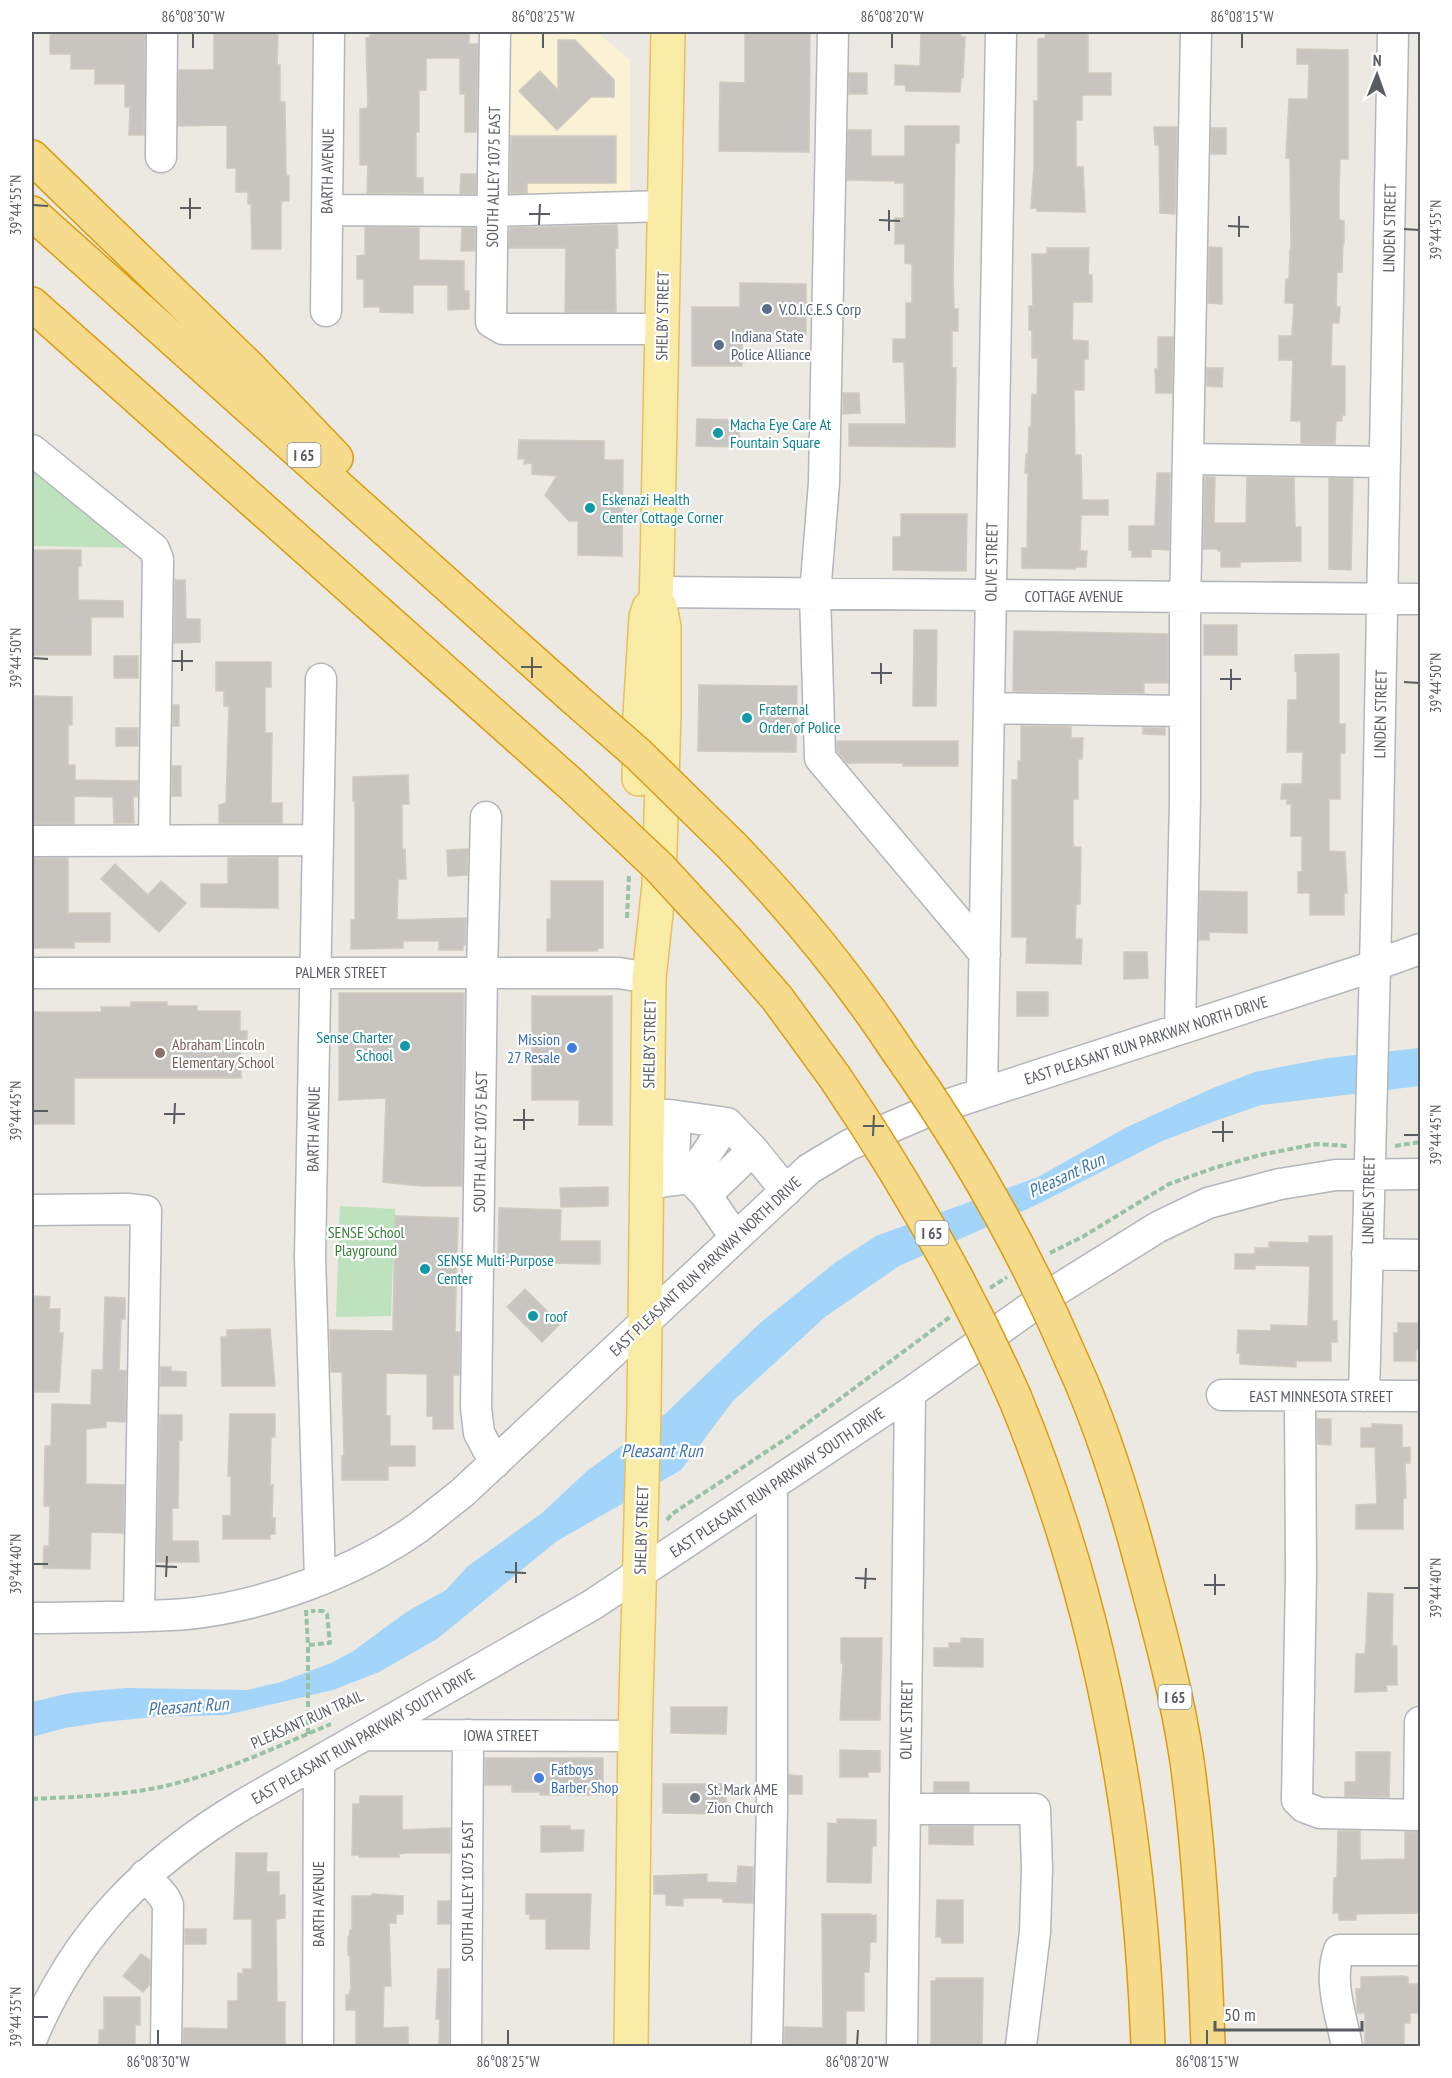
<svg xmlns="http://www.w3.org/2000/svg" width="1452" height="2078" font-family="'PT Sans Narrow',sans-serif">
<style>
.commercial{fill:#fbf2d6}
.green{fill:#bee2be}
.water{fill:#a3d4f9}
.building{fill:#c8c5c0;stroke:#cfcabf;stroke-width:1.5}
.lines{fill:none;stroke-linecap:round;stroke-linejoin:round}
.minor-casing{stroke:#b3b6bb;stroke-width:33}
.major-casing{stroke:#e7c05d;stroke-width:36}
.highway-casing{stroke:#dd9c0e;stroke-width:36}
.path{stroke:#98c2a4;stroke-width:4;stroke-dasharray:6 3;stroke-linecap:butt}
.minor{stroke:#fff;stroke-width:30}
.major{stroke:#f9eca7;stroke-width:33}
.highway{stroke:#f6db8d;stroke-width:33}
.highway-bridge-casing{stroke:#dd9c0e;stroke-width:36;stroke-linecap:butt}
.highway-bridge{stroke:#f6db8d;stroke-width:33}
.ticks{fill:none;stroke:#595c61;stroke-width:2}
.service-dot{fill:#5c6f8a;stroke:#fff;stroke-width:2}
.culture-dot{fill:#0f9aa8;stroke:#fff;stroke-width:2}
.shop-dot{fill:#3f7fe0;stroke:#fff;stroke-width:2}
.education-dot{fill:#8d6e63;stroke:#fff;stroke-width:2}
.worship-dot{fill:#6b7280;stroke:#fff;stroke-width:2}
.labels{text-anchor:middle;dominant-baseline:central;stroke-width:4.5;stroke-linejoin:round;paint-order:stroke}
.shield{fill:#fff;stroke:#8b8d90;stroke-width:1.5}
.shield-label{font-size:15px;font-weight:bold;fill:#595c61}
.street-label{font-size:16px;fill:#595c61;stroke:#fff}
.service-label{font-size:16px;fill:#4e5e75;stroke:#fff;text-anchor:start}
.culture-label{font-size:16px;fill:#0d838f;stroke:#fff;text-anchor:start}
.shop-label{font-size:16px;fill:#366cbe;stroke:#fff;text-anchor:end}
.education-label{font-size:16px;fill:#785e54;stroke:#fff;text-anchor:start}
.park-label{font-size:16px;fill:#39803c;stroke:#fff}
.worship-label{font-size:16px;fill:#5b616d;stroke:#fff;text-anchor:start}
.water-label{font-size:18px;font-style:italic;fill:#4275a9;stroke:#fff}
.neatline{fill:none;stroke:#595c61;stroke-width:2}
.ticks-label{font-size:15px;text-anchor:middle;fill:#595c61}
</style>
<rect width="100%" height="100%" fill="#ebe9e1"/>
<path class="commercial" d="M501 32H597L630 60V205L498 204Z"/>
<path class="green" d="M32 459 140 548 32 546Z
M340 1206 395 1209 391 1316 336 1317Z"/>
<path class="water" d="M1420 1048V1086L1261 1105 1215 1121 1162 1141 1032 1207 899 1266 825 1317 733 1401 681 1470 557 1541 437 1639 379 1672 333 1690 226 1715 153 1717 104 1722 65 1728 32 1737V1702L70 1693 126 1688 247 1690 281 1682 331 1663 352 1652 408 1611 446 1590 468 1566 542 1513 587 1471 665 1414 759 1324 836 1262 876 1236 1038 1177 1127 1127 1213 1088 1255 1072 1328 1058Z"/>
<path class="building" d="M50 32 145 33 144 135H129L130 107H125V84H95V69H71V54H50Z
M214 32H278L277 65H280V102H285L286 176H289V201H281V249H252L251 204H248V192H236V168H227V125L178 126 179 70H214Z
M370 32H469V44H478L476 132H465V94H460V58H426V90H419V132H416V178H423V193H367L368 165H360V109L368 108 366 38H370Z
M745 32H810L809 152 719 151 720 82 745 83Z
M921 32H961V37H965L963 78H961L960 92 906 91 905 85H895V65L920 66Z
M1046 32H1088V73H1111V95H1082V120H1076V167H1083L1085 212 1037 211V208H1031L1034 167V101H1038V39L1045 38Z
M558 40H575L614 80V97H591L557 130 519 91 540 71 558 90Z
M1297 49 1348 50V159H1340L1339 188V218L1340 220 1344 221V243H1343L1342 272H1337L1336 307H1340L1339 323H1332L1331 366H1345V415H1342V421H1336L1335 444 1301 443V421H1291L1293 360H1279V336H1292L1294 303H1285L1286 279 1289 280 1290 250H1291L1290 158H1286L1289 99H1308L1309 64H1297Z
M849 73H867V94H849Z
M905 126H959V143H955L953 280 954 309H958V331H952V368H956L955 447 849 446V424H906L904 362H893V339H906V303H912V264L905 263V244H895V218H904V183H895V181L847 180 848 130H871V156H905Z
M1154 127H1177L1175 214 1160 213 1159 145H1155Z
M1211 128H1226V154H1211Z
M511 136H616V183H527V193H510Z
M461 174H476V194H460Z
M617 225 618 248H615L616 312H565L566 248H509L510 228Z
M365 227 419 228V260L464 261V291H469V309L448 310V285H413V313L380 312V307H364V279H357V256L365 255Z
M462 228H475V251H461Z
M1209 247 1222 248V304L1208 303Z
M1047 248H1089L1088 275H1092V302H1073L1072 340 1088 341V359H1084V390H1074L1075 455H1081L1082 500H1108V515H1081L1080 551H1087L1086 567H1075V569L1022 568V548H1027L1028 473H1025L1026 454H1028L1029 427H1031L1032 394 1037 395 1038 358H1032V331L1029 330V306H1033L1032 254H1047Z
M740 283 806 284V334H742V366H692V307H740Z
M1158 337H1173L1172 393H1156L1155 369H1158Z
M1207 368H1223L1222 387 1207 386Z
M843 393H859L860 413 843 414Z
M697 419 740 420 739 447 696 446Z
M519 440 604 441V460H623L622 556 578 555V521H569L545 495 557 476 532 474V463L524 464 525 459H518Z
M1157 473H1170L1169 550 1151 549V557H1132V550H1129V526H1155Z
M1205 477H1215L1214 523H1246L1247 477 1294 478 1295 527H1301V561L1240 562V567H1221V551H1218V549H1203Z
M1329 478 1353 479 1351 570 1329 569Z
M901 514H967L966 571 893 570V537H901Z
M33 550H81V566H78V600L123 601V617H91V655H32Z
M175 580H185L186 619H200V642L174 643Z
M1204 625H1237V655H1204Z
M914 630H937L936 706H913Z
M1014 631 1168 634V683H1144V693L1013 691Z
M1339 654V724H1345V753H1340V799H1329V851L1345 852 1347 893H1344V915H1310V893H1298V872H1302V836H1291V804H1287V799H1281L1282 784H1302L1303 752H1287L1288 700H1297V671H1295V655Z
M114 656H138V678H114Z
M216 662H271V687H265V733H272L271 803H282V823H219V805L226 803 229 706H224V691H216Z
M699 685 797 686 796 752 698 751Z
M32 696 72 697V725H68V765H75V780L138 781 137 797H133L134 823H114L113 797 74 796V824H32Z
M173 705H179V726H173Z
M1021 726 1071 727V738H1083L1082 759H1078V799H1073V847H1081L1080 904H1076L1075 939H1082L1081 964 1026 963 1027 937H1012V780H1018V761H1021Z
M116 728H138V746H116Z
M1143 728H1165V735L1143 734Z
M837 741H958V766H903V763H847L837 751Z
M172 766H181V796H172Z
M408 775 409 804H402V850L405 849 406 879H398L397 920 466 918 465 945H463V950H439V941H403V948L351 949V920H355V801H353V777Z
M468 849 467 875 448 876 447 850Z
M278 857V908L201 907V884H228V858Z
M32 858H68V915L70 913H110V942H74V948H32Z
M115 864 148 895 161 881 186 903 159 932 101 879Z
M551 881H603V948H598L597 951H547V919H551Z
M1200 891 1247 892V933L1209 932V940H1199Z
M1124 952H1147L1148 978 1124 979Z
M1017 992H1048V1016H1017Z
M339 993H464L462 1186H421L383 1182 386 1098 339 1100Z
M532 996H612V1125H579V1100H532Z
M131 1002H167V1006H197V1011H240V1031H247V1051H241V1078H74V1124H32V1012H102L101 1007H131Z
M608 1187V1206L561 1207 560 1188Z
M499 1208 561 1210 560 1241H600V1264L498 1262Z
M395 1216 458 1218 455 1332H460L459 1375H453V1429H433V1416H427V1374L386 1373V1416H390V1446H415V1466H388V1480H342V1456H344L342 1372H331L330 1330 393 1331Z
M1309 1236H1332V1321H1337V1342H1331V1361H1296V1367L1240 1364V1353H1237L1238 1330 1271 1331V1325L1308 1326 1310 1266 1255 1265V1269H1235V1254H1255V1248H1269V1242L1309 1243Z
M525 1289 560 1324 542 1342 507 1307Z
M32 1296 50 1297 49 1309H60L59 1333H63L59 1392H32Z
M105 1297 125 1298V1319H121L119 1370 126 1371 125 1422 106 1421V1427L86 1429V1484L124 1485 123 1533 91 1532 90 1569 43 1568 44 1546H49L50 1506H44L45 1446H51L52 1404 91 1405 92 1370H103Z
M1398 1323H1420V1349H1416V1361H1394V1333H1398Z
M270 1329 275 1386H222L221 1337H227V1330Z
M161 1367H171V1371L186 1372V1386H160Z
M230 1414H275V1437H271L270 1485H273L272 1518H275V1534H270V1539H223V1516L231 1515V1476H228Z
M160 1415H182V1440H179L178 1508H172V1541H198L199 1562H157Z
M1317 1419H1331V1445L1318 1444Z
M1372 1424 1402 1425V1448L1410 1447V1463H1405L1406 1498H1403V1529H1356V1505L1377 1504 1375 1447H1361V1428H1372Z
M1368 1593 1393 1594 1392 1646H1397V1685H1386L1387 1691 1355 1692 1356 1654H1365L1366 1643Z
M841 1638H882L880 1720H840L843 1663H841Z
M961 1638 983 1639V1667L934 1666V1648H949V1643H961Z
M671 1707H727L726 1734 671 1733Z
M840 1750 880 1751V1772H868V1777H840Z
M1356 1752H1390L1389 1797 1345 1796V1782H1356Z
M485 1758H603V1795H540V1792H512V1785H485Z
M789 1775 802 1776V1794H789Z
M934 1782H969V1792H934Z
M663 1784H726V1814L663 1813Z
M360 1796H402V1830L450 1828V1853H406L399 1854V1857H359V1855H352L353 1804H360Z
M837 1819 876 1820V1846H872L871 1883 827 1882 828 1823 837 1824Z
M541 1826H570V1830H584L583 1851 541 1852Z
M929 1826H973V1845L929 1844Z
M1338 1831H1360V1860L1405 1859V1832H1420V1913L1356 1914V1920H1339V1913H1333L1334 1878H1337Z
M236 1853H267L266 1872H279V1895H285V1918L276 1919 277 2002H285V2045L284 2046H183L184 2028 228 2029V2001H238V1973L243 1974V1969H252V1919H234Z
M738 1866 753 1867V1903L723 1902V1898H683V1906L666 1905V1894H654V1876L707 1874V1882L737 1883Z
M372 1894 403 1896V1914H396V1923H389L391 1986H384L383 2028 408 2027V2046H356V2010H346V1995H349L351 1989 350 1955H348V1937H349L350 1930H352V1896H372Z
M526 1894H591L589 1949H546V1919H530V1914H526Z
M937 1900H963V1943H942L941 1937H936Z
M438 1901H450V1924H438Z
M822 1914H871V1916L876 1915V1942H870L869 1972H864V2011H846V2046H784L785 2027 823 2028Z
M185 1929H206V1944H185Z
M141 1954 150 1960V1984L143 1992 123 1976Z
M438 1969H449V2046H439L440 2019H436Z
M1403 1976 1408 1977V1984H1420V2013H1410V2023H1404V2046H1365V2013H1357V2011L1356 1989H1361V1977Z
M936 1978H983L982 2046H931V1981H936Z
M104 1997H140V2025H135V2046H99V2030H104Z"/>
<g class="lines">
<defs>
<path id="minor" d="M495 32 491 322 503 329H662
M833 32 824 483 815 594 820 758 985 954
M161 157 162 32
M327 210 493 211 665 206
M326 311 329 32
M32 450 154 549 158 559 154 840
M1188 459 1385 462
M656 592 1420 599
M989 708 1185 711
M486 817 482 972 476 1408 479 1433 495 1463
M32 841 317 840
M32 973H619L649 978
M1180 1029 1185 798V611L1196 32
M982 1093 1001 32
M648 1115H670L727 1123 753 1150 786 1191
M690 1178 727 1123
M673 1180 676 1116
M647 1184 690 1178 706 1195 735 1237
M706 1195 753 1150
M32 1210 128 1209 146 1211 139 1616
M1367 1254 1420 1255
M1222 1395 1420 1396
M1300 1396 1301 1575 1297 1800 1304 1807 1320 1813 1420 1815
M1364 1396 1376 925 1393 32
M320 1579 310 1257 321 679
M32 1618C83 1617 135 1618 186 1614 263 1607 356 1572 419 1527 433 1516 447 1505 462 1493L809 1169 849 1145 931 1110 1359 971 1420 949
M367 1735 635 1736
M905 1809H1035L1037 1868 1035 1932 1021 2046
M1419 1815 1420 1722
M145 1875 164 1897 168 1905 166 2046
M32 2038C77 1931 146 1863 244 1804L592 1605 910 1393 1044 1298 1158 1227 1208 1203 1280 1184 1336 1175 1420 1174
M318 2046 319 1762
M466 2046 468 1735
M767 2046 772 1806V1486
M902 2046 910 1393
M1347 2046C1341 2015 1328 1981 1339 1950H1420"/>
<path id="major" d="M639 779 640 716 646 617 649 608 656 601 657 569 668 32
M631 2046 635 1736 644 1409 649 978 659 885 664 712V627L660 606 656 601"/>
<path id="highway" d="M32 157 248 366 336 458
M32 213 575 699
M32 304 572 785
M732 846C793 909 849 977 897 1050
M729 943 777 998 834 1076
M1072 1361C1101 1424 1122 1491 1140 1558 1158 1625 1177 1693 1187 1761 1200 1856 1205 1951 1208 2046
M1015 1398C1100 1604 1140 1825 1148 2046"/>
</defs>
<use href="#minor" class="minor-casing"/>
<use href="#major" class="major-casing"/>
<use href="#highway" class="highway-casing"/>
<path class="path" d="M627 918 629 875
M1395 1146 1420 1142
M1050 1253 1084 1236 1169 1184 1214 1168 1260 1155 1316 1144 1348 1146
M990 1288 1007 1277
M667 1520 672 1514 790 1436 950 1317
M306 1610 308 1645 330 1643 327 1614 323 1611H311
M308 1734V1646
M32 1799C70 1797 108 1796 145 1790 210 1779 271 1749 331 1724"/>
<use href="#minor" class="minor"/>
<use href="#major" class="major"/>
<use href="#highway" class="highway"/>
<defs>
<path id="highway-bridge" d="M575 699 638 754 732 846
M572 785 659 867 729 943
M897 1050C966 1147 1025 1251 1072 1361
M834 1076C904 1179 965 1285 1015 1398"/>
</defs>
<use href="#highway-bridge" class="highway-bridge-casing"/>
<use href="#highway-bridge" class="highway-bridge"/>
</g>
<path class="ticks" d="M193 48V33M543 48V33M892 48V33M1242 48V33M33 205 48 206M180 208H201M529 214H550M190 219V198M879 220 900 221M539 225 540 204M1228 226 1249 227M1404 229 1419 230M889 231V210M1239 237V216M33 658 48 659M172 661H193M521 667H542M182 671V650M871 673H892M532 678V657M1220 679H1241M1404 682 1419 683M881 684V663M1231 690V669M33 1111H48M164 1114H185M513 1120H534M174 1124 175 1103M863 1126H884M524 1130V1109M1212 1132H1233M1404 1135H1419M873 1136 874 1115M1223 1142V1121M33 1564H48M156 1566 177 1567M505 1572 526 1573M166 1577 167 1556M855 1578 876 1579M516 1583V1562M1204 1585H1225M1404 1588H1419M865 1589 866 1568M1215 1595V1574M33 2017H48M158 2045V2030M508 2045V2030M857 2045 858 2030M1207 2045V2030"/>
<g class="service-dot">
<circle cx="767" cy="309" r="6"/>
<circle cx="719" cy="345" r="6"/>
</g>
<g class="culture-dot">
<circle cx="718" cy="433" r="6"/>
<circle cx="590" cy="508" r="6"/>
<circle cx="747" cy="718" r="6"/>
<circle cx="405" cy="1046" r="6"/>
<circle cx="425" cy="1269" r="6"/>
<circle cx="533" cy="1316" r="6"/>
</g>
<g class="shop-dot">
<circle cx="572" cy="1048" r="6"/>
<circle cx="539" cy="1778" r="6"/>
</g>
<circle class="education-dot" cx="160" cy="1053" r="6"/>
<circle class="worship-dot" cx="695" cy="1798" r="6"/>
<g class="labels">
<g class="shield">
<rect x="287.5" y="443" width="33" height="24" rx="4.5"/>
<rect x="915.5" y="1221" width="33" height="24" rx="4.5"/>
<rect x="1158.5" y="1685" width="33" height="24" rx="4.5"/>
</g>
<g class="shield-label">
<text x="304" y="455">I 65</text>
<text x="932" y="1233">I 65</text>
<text x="1175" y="1697">I 65</text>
</g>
<g class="street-label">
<text transform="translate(327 171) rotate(-89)">BARTH AVENUE</text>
<text transform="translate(493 177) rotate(-89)">SOUTH ALLEY 1075 EAST</text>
<text transform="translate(1389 228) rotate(-89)">LINDEN STREET</text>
<text transform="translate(662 316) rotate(-89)">SHELBY STREET</text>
<text transform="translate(991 562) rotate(-89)">OLIVE STREET</text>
<text x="1074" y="596">COTTAGE AVENUE</text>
<text transform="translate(1380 714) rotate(-89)">LINDEN STREET</text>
<text x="341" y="972">PALMER STREET</text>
<text transform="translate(1146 1040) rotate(-18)">EAST PLEASANT RUN PARKWAY NORTH DRIVE</text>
<text transform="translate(649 1044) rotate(-89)">SHELBY STREET</text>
<text transform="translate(313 1129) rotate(-89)">BARTH AVENUE</text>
<text transform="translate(480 1142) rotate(-89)">SOUTH ALLEY 1075 EAST</text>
<text transform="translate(1368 1200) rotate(-89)">LINDEN STREET</text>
<text transform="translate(705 1266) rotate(-43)">EAST PLEASANT RUN PARKWAY NORTH DRIVE</text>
<text x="1321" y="1396">EAST MINNESOTA STREET</text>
<text transform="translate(777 1482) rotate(-34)">EAST PLEASANT RUN PARKWAY SOUTH DRIVE</text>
<text transform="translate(641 1530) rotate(-88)">SHELBY STREET</text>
<text transform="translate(307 1719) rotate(-24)">PLEASANT RUN TRAIL</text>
<text transform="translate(906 1720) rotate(-89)">OLIVE STREET</text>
<text x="501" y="1735">IOWA STREET</text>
<text transform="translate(363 1736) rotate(-30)">EAST PLEASANT RUN PARKWAY SOUTH DRIVE</text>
<text transform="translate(467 1891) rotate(-90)">SOUTH ALLEY 1075 EAST</text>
<text transform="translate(318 1904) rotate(-90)">BARTH AVENUE</text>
</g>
<g class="service-label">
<text x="779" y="309">V.O.I.C.E.S Corp</text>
<text x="731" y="336">Indiana State<tspan x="731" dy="18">Police Alliance</tspan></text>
</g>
<g class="culture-label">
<text x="730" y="424">Macha Eye Care At<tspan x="730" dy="18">Fountain Square</tspan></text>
<text x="602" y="499">Eskenazi Health<tspan x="602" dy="18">Center Cottage Corner</tspan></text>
<text x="759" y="709">Fraternal<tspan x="759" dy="18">Order of Police</tspan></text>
<text x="393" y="1037" text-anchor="end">Sense Charter<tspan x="393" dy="18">School</tspan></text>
<text x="437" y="1260">SENSE Multi-Purpose<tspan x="437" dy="18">Center</tspan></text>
<text x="545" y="1316">roof</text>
</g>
<g class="shop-label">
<text x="560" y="1039">Mission<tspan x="560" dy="18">27 Resale</tspan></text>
<text x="551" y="1769" text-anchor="start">Fatboys<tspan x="551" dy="18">Barber Shop</tspan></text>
</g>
<g class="education-label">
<text x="172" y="1044">Abraham Lincoln<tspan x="172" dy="18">Elementary School</tspan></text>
</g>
<g class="park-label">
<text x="366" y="1232">SENSE School<tspan x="366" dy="18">Playground</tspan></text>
</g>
<g class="worship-label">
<text x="707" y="1789">St. Mark AME<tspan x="707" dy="18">Zion Church</tspan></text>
</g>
<g class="water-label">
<text transform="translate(1066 1175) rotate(-25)">Pleasant Run</text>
<text x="662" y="1450">Pleasant Run</text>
<text transform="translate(188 1706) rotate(-4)">Pleasant Run</text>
</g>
</g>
<rect width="1452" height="2078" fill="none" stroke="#ffffff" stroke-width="66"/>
<g transform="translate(1377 75) rotate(1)" stroke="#ffffff" stroke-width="4.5" paint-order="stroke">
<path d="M0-4.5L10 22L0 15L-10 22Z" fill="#595c61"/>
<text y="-9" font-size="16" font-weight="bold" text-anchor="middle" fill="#595c61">N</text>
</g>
<path d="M1215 2021v9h147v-9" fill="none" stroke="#595c61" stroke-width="3"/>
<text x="1224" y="2021" font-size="18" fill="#595c61" stroke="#ffffff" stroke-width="4.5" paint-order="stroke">50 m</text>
<rect x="33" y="33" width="1386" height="2012" class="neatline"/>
<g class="ticks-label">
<text x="193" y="22">86°08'30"W</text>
<text x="543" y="22">86°08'25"W</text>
<text x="892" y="22">86°08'20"W</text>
<text x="1242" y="22">86°08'15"W</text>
<text transform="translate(16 205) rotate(-90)" y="5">39°44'55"N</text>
<text transform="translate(1436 230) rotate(-90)" y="5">39°44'55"N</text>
<text transform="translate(16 658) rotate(-90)" y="5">39°44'50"N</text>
<text transform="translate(1436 683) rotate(-90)" y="5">39°44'50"N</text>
<text transform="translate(16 1111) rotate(-90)" y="5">39°44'45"N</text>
<text transform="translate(1436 1135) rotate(-90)" y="5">39°44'45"N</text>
<text transform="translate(16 1564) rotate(-90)" y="5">39°44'40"N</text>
<text transform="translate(1436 1588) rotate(-90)" y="5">39°44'40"N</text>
<text transform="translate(16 2017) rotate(-90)" y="5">39°44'35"N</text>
<text x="158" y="2067">86°08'30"W</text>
<text x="508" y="2067">86°08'25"W</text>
<text x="857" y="2067">86°08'20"W</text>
<text x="1207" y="2067">86°08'15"W</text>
</g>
</svg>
